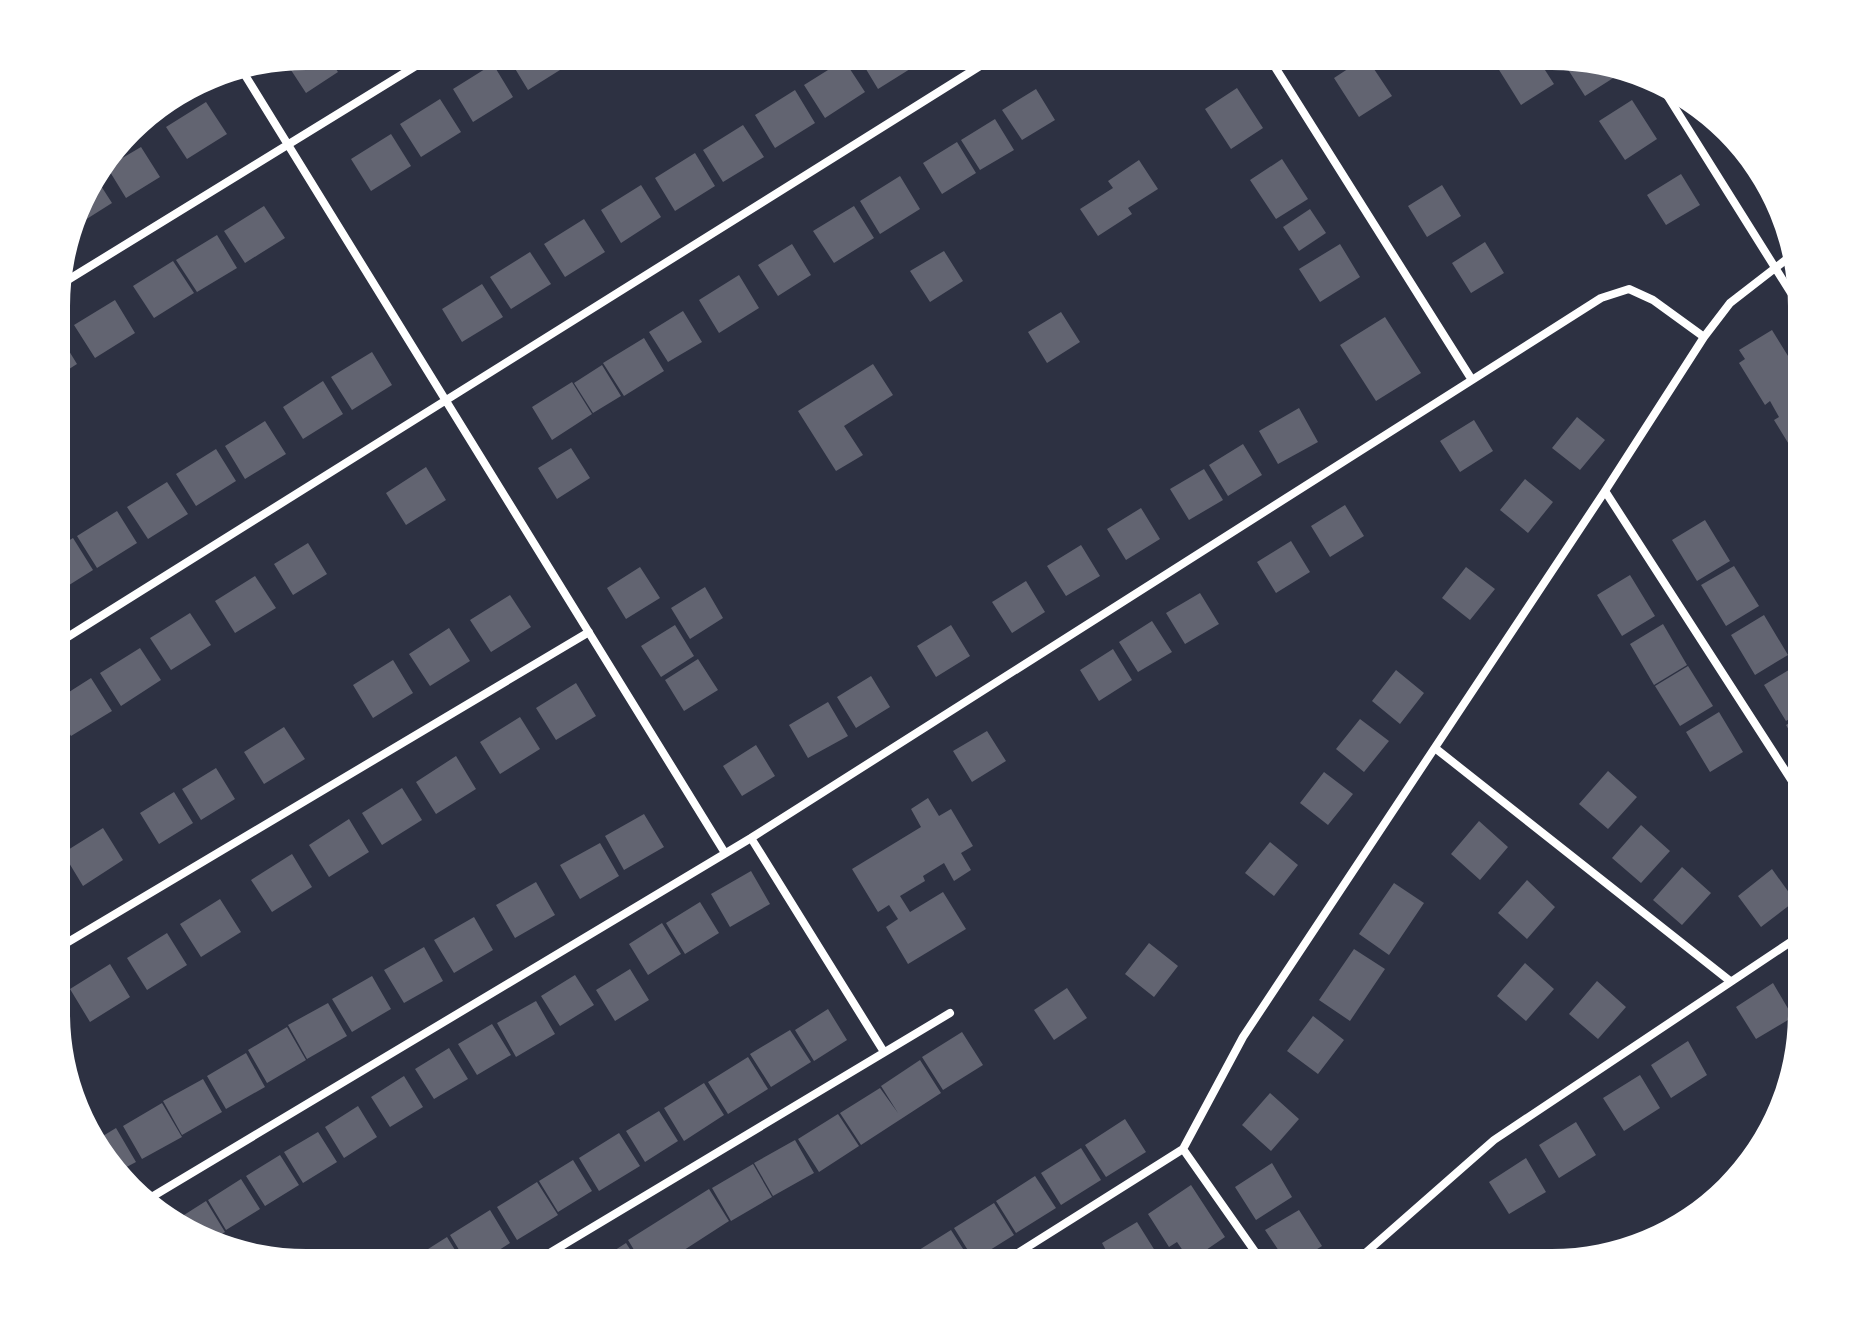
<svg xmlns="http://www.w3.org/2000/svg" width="1858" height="1319" font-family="Arial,sans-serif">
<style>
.building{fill:#626471}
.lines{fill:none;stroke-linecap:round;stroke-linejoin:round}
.minor{stroke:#fff;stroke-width:8}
</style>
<rect width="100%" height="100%" fill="#2d3142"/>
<path class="building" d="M305 56H327L338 72 306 93 289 67Z
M509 56H563L568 65 528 90 508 57Z
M858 56H914L918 64 878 89Z
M1314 56H1336L1320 66Z
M1510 56H1536L1554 84 1521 105 1496 65Z
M1366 57 1392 96 1359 117 1334 78Z
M1560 57 1611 65 1618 75 1585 96Z
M844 60 865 92 825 118 804 85Z
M493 64 513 97 473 122 453 89Z
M1237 88 1263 128 1231 149 1205 109Z
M1036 89 1055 120 1022 140 1002 110Z
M795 90 815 123 775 148 755 115Z
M440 99 461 132 421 157 400 124Z
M1632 100 1657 139 1625 160 1599 121Z
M206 102 227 134 187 159 166 127Z
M995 119 1014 150 980 170 961 140Z
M743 125 764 157 723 182 703 150Z
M391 134 411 166 371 191 351 159Z
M957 142 976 173 942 194 923 163Z
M141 147 160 177 126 198 107 167Z
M695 153 715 186 675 211 655 178Z
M1282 159 1308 199 1276 219 1250 180Z
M1139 160 1158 189 1128 208 1132 214 1098 236 1080 209 1113 188 1108 181Z
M1681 174 1700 205 1666 225 1647 195Z
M94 175 112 203 74 227 89 181Z
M900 176 920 209 880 234 860 201Z
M641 185 661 217 621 243 601 210Z
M1442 185 1461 216 1427 237 1408 206Z
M264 206 285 238 245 263 224 231Z
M854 206 874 238 834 263 813 231Z
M1310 209 1326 233 1299 251 1283 227Z
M584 219 605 252 565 277 544 244Z
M217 235 237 268 197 292 176 260Z
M1485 242 1504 273 1471 293 1452 263Z
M792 244 811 275 778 296 758 265Z
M1340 244 1360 277 1320 302 1299 269Z
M944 251 963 281 930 302 910 271Z
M530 252 551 284 511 309 490 277Z
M173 261 194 293 154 318 133 286Z
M739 275 759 308 719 333 699 300Z
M482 284 503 317 462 342 442 309Z
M115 300 135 333 95 358 74 325Z
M683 311 702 342 668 362 649 332Z
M1061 312 1080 342 1047 363 1028 332Z
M1385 317 1421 373 1376 401 1340 345Z
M1772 330 1801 377V464L1774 420 1779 417 1770 401 1765 405 1739 363 1745 359 1739 350Z
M58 333 77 364 58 376Z
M644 338 664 371 624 396 603 363Z
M372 352 392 385 352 410 331 377Z
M873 364 893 395 844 426 863 455 836 471 798 411Z
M602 365 621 396 593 413 574 383Z
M323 381 343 414 303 439 283 407Z
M572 382 592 414 552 440 532 407Z
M1299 408 1318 442 1278 464 1259 431Z
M1577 417 1605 440 1580 470 1552 448Z
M1474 420 1493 451 1460 472 1440 441Z
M265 421 286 454 245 479 225 446Z
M1243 444 1262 475 1228 496 1209 465Z
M571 448 590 478 557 499 538 468Z
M216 449 236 481 196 506 176 474Z
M426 467 446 500 406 525 386 493Z
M1204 469 1223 500 1189 520 1170 489Z
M1525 479 1553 502 1528 533 1500 510Z
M167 482 188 514 148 539 127 507Z
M1345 505 1364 536 1330 557 1311 526Z
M1141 508 1160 539 1126 560 1107 529Z
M117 511 137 543 97 568 77 536Z
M1705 520 1730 561 1697 581 1672 540Z
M73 538 93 570 58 592V547Z
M1291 541 1310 572 1276 593 1257 562Z
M308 543 327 574 293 595 274 564Z
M1081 545 1100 576 1066 596 1047 566Z
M1734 566 1759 606 1726 626 1701 585Z
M640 567 660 598 626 619 607 588Z
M1466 567 1495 589 1470 620 1442 598Z
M1630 575 1655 616 1622 636 1597 595Z
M255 576 276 608 235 633 215 601Z
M1026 581 1045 612 1012 633 992 602Z
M705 587 723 618 690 639 671 608Z
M1200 593 1219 624 1185 644 1166 613Z
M510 595 531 627 491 652 470 620Z
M190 613 211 645 171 670 150 638Z
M1764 615 1788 655 1755 675 1731 635Z
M1152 621 1172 652 1138 672 1119 642Z
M1663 624 1687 665 1654 685 1630 644Z
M675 625 694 656 661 677 641 646Z
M951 625 970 656 936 677 917 646Z
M449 628 470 661 430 686 409 654Z
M140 648 161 680 121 706 100 673Z
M1113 649 1132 680 1099 701 1080 670Z
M698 659 718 690 684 711 665 680Z
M393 660 413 693 373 718 353 685Z
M1797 665 1801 672V712L1786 721 1764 685Z
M1688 666 1713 706 1680 726 1655 686Z
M1396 670 1424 693 1400 724 1372 701Z
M871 676 890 707 856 728 837 697Z
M91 678 112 711 71 736 58 715V699Z
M576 683 596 716 556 740 536 708Z
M828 702 848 736 808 758 789 725Z
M1719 712 1743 752 1710 772 1686 732Z
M1801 716V751L1786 725Z
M520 717 540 749 500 774 480 742Z
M1360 719 1389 741 1364 772 1336 749Z
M284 727 305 759 264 784 244 752Z
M987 731 1006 761 972 782 953 751Z
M756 745 775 776 742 796 723 766Z
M456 756 476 789 436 814 416 782Z
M216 768 235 799 201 820 182 789Z
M1608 771 1637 797 1608 829 1579 804Z
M1324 772 1353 794 1328 825 1300 803Z
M402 788 422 820 382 845 362 813Z
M174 792 193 823 159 844 140 813Z
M928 798 939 816 951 809 973 846 961 853 971 870 954 881 944 863 923 876 925 881 900 896 910 912 943 892 966 929 908 964 886 927 898 919 889 905 878 912 852 869 921 827 911 809Z
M644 814 664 847 624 870 605 836Z
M349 819 369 852 329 877 309 845Z
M1479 821 1508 847 1480 880 1451 854Z
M1641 825 1670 851 1641 883 1612 858Z
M103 828 123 860 83 886 63 853Z
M1270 842 1298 865 1274 896 1245 873Z
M600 843 619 876 580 899 560 865Z
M292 854 312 887 272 912 251 880Z
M1682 867 1711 893 1682 925 1653 900Z
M1772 869 1795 901 1761 927 1738 896Z
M751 871 770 904 730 927 711 894Z
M1527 880 1555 907 1527 939 1498 913Z
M536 882 555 915 515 938 496 905Z
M1394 883 1424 903 1389 955 1359 934Z
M220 899 241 932 201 957 180 924Z
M700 902 719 933 685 954 666 923Z
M474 917 493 950 454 973 434 940Z
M662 923 681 954 648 975 629 944Z
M167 933 187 965 147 990 127 958Z
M1149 943 1178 966 1154 997 1125 974Z
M424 947 443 981 404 1003 384 970Z
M1354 949 1385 969 1350 1021 1319 1000Z
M1525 963 1554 989 1526 1021 1497 996Z
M110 964 130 997 90 1022 70 989Z
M630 969 649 1000 615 1021 596 990Z
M575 975 594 1005 560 1026 541 996Z
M372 976 391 1009 352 1032 332 999Z
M1597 981 1626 1007 1598 1039 1569 1014Z
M1773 983 1793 1017 1756 1039 1736 1007Z
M1067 988 1087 1018 1054 1040 1034 1010Z
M536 1001 555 1034 516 1057 497 1023Z
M328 1003 347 1036 307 1059 288 1025Z
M828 1009 847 1040 814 1061 795 1030Z
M1313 1016 1344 1040 1318 1074 1287 1051Z
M492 1024 511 1055 477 1075 458 1044Z
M287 1027 306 1060 267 1083 248 1050Z
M790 1030 811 1062 771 1087 750 1054Z
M962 1032 983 1065 943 1090 922 1057Z
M1688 1041 1707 1075 1671 1098 1651 1065Z
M449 1048 468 1079 434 1099 415 1069Z
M246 1053 265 1087 226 1109 207 1076Z
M748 1057 768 1089 728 1114 708 1082Z
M920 1060 941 1093 861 1145 840 1113 880 1088 898 1113 881 1086Z
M1640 1075 1660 1108 1624 1131 1603 1098Z
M404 1076 423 1107 390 1127 371 1097Z
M203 1079 222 1112 182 1135 163 1101Z
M704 1083 724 1115 684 1141 664 1108Z
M1270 1093 1299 1119 1271 1151 1242 1125Z
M162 1103 182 1137 142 1159 123 1126Z
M358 1106 377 1137 344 1158 325 1127Z
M659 1111 678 1141 645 1162 626 1131Z
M838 1114 859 1146 819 1172 798 1139Z
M1125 1119 1146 1152 1106 1177 1085 1145Z
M1576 1122 1596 1155 1559 1178 1539 1145Z
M116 1128 136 1162 119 1171 93 1142Z
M318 1132 337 1162 303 1183 284 1152Z
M619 1133 640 1166 599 1191 579 1158Z
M795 1140 814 1173 773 1196 754 1163Z
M1081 1148 1101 1180 1061 1205 1041 1173Z
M280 1155 299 1185 265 1206 246 1176Z
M1526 1158 1546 1192 1509 1214 1489 1182Z
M573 1160 592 1191 558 1212 539 1181Z
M1272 1163 1292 1197 1256 1220 1235 1187Z
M753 1164 772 1197 731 1221 712 1188Z
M1035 1176 1056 1208 1016 1233 996 1201Z
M241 1179 260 1209 226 1230 208 1200Z
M537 1182 558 1215 517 1240 497 1207Z
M1191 1185 1225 1237 1190 1261 1177 1242 1169 1247 1148 1214Z
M709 1189 729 1221 664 1263H642L628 1240Z
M206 1201 225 1232 210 1241 173 1222Z
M994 1203 1014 1235 974 1260 954 1228Z
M490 1210 510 1243 479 1263H467L450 1235Z
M1299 1210 1322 1246 1295 1263H1287L1265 1230Z
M1137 1222 1157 1254 1142 1263H1113L1102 1243Z
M951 1230 972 1263H916L911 1255Z
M447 1237 463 1263H406Z
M626 1243 639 1263H595Z
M1093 1250 1100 1263H1071Z"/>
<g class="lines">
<path class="minor" d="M1268 56 1472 380
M240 67 725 853
M1660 84 1801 309
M58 286 432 56
M1605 491 1801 795
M58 643 996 56
M1435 748 1730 981
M751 838 884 1052
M58 948 589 632
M1183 1149 1263 1263
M145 1201 751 838 1601 298 1629 289 1653 300 1704 337
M533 1263 950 1013
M1002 1263 1183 1149 1243 1037 1605 491 1704 337 1730 303 1792 255
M1354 1263 1494 1140 1801 935"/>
</g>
<path d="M0 0H1858V1319H0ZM306 70H1552A236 236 0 0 1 1788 306V1013A236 236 0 0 1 1552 1249H306A236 236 0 0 1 70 1013V306A236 236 0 0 1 306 70Z" fill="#fff" fill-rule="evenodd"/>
</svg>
